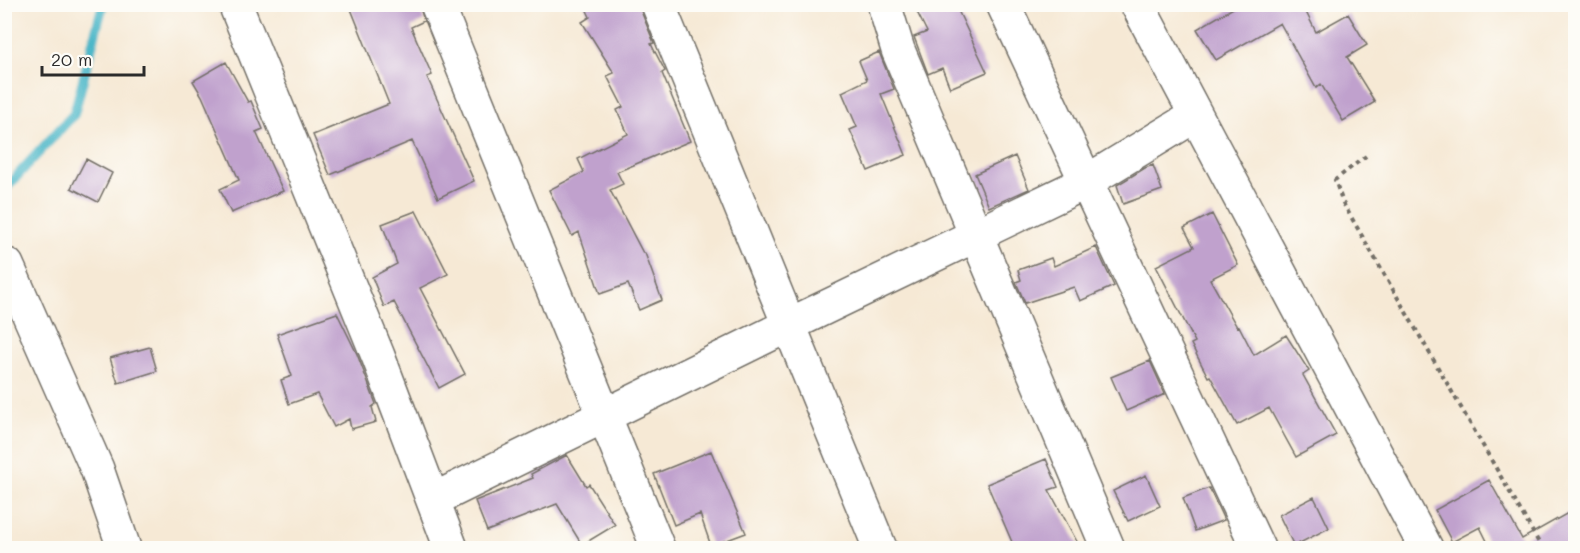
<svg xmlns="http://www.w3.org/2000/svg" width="1580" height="553" font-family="Mali,sans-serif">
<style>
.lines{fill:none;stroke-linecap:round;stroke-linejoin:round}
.stream{stroke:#4ab6c7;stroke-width:10}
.building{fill:#c0a1cd}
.street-casing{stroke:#726e66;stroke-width:36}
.path{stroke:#726e66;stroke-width:4;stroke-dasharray:4.5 4.5;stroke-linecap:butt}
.street{stroke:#fff;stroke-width:33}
</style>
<rect width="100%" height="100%" fill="#fdfcf7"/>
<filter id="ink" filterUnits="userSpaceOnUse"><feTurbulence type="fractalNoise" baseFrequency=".0167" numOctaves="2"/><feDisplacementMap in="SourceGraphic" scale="12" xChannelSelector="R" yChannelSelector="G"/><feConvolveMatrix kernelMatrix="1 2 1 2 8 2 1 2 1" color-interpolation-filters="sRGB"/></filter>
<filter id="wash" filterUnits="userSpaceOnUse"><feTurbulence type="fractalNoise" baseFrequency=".008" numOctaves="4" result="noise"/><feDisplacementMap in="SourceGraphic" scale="24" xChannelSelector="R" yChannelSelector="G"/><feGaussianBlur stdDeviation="1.35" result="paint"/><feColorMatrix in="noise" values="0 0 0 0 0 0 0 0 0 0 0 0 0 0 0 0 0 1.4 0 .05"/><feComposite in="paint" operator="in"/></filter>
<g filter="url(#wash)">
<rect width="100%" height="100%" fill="#f6e9d5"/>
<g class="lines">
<path class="stream" d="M4 190 74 114 103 4"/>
</g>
<g id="blocks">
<path class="building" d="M349 4H419L424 21 411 27 432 75 427 77 474 181 438 198 412 141 330 175 313 135 389 104Z
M584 4H640L641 11 654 43 651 44 665 71 662 73 690 141 617 172 623 184 610 190 643 253H645L662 300 639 310 628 284 600 294 579 232 572 236 549 190 584 172 578 159 628 134 617 110 623 107 607 76 614 73 582 22 590 17Z
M913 4H955L987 72 950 88 942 68 928 74 914 37 927 32Z
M1240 4H1311L1304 8 1316 32 1348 14 1367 45 1347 57 1375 102 1343 121 1321 84 1316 88 1280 23 1216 60 1197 29Z
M879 52 894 89 881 94 906 155 868 171 850 130 857 127 842 92 867 80 859 61Z
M226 62 248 102 251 101 263 129 256 132 283 191 231 213 220 189 239 180 202 96 193 81Z
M1015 156 1029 189 989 207 975 174Z
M86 159 112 173 98 202 71 188Z
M1153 165 1162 190 1123 204 1117 185 1145 168Z
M416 211 448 274 420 288 465 374 439 388 394 302 384 307 372 277 397 264 382 224Z
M1212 214 1238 265 1210 279 1237 327 1239 326 1254 355 1286 335 1309 371 1303 375 1336 435 1296 457 1269 408 1237 425 1210 376 1208 377 1191 344 1195 342 1156 266 1194 247 1184 228Z
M1096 247 1114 286 1080 301 1074 287 1025 303 1016 282 1021 280 1018 270 1051 258 1054 266Z
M337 313 357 354 376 404 372 407 376 422 351 429 349 419 334 427 317 394 289 404 281 380 292 376 277 334Z
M150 347 157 371 118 383 110 358Z
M1150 361 1165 394 1126 411 1111 377Z
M711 451 746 533 711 546 700 514 674 525 654 474Z
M567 455 586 486 589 484 615 525 582 545 557 504 487 531 475 501 533 478 531 474Z
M1046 459 1058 487 1049 490 1081 549H1015L987 484Z
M1146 475 1160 506 1128 521 1113 491Z
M1489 480 1522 539 1575 509V549H1491L1480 527 1452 542 1435 510Z
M1209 488 1224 520 1195 531 1183 498Z
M1314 497 1329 528 1294 546 1279 515Z"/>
</g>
</g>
<g filter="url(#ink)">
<use href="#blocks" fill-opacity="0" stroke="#726e66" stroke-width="1.5"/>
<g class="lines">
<defs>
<path id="street" d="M235 4 378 356 451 548
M437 4 658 548
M658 4 880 548
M884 4 898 50 1108 548
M1003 4 1258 548
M1137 4 1426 548
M4 267 7 265 97 469 124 548
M433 500 789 325 1086 182 1196 115"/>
</defs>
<use href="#street" class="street-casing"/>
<path class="path" d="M1366 156 1335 180 1343 203 1542 548"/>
<use href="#street" class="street"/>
</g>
</g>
<rect width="1580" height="553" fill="none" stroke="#fdfcf7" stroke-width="24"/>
<path d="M42 66v9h102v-9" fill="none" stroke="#2b2b2b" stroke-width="3"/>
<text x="51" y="66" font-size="18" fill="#2b2b2b" stroke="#fdfcf7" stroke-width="4.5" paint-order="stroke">20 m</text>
</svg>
